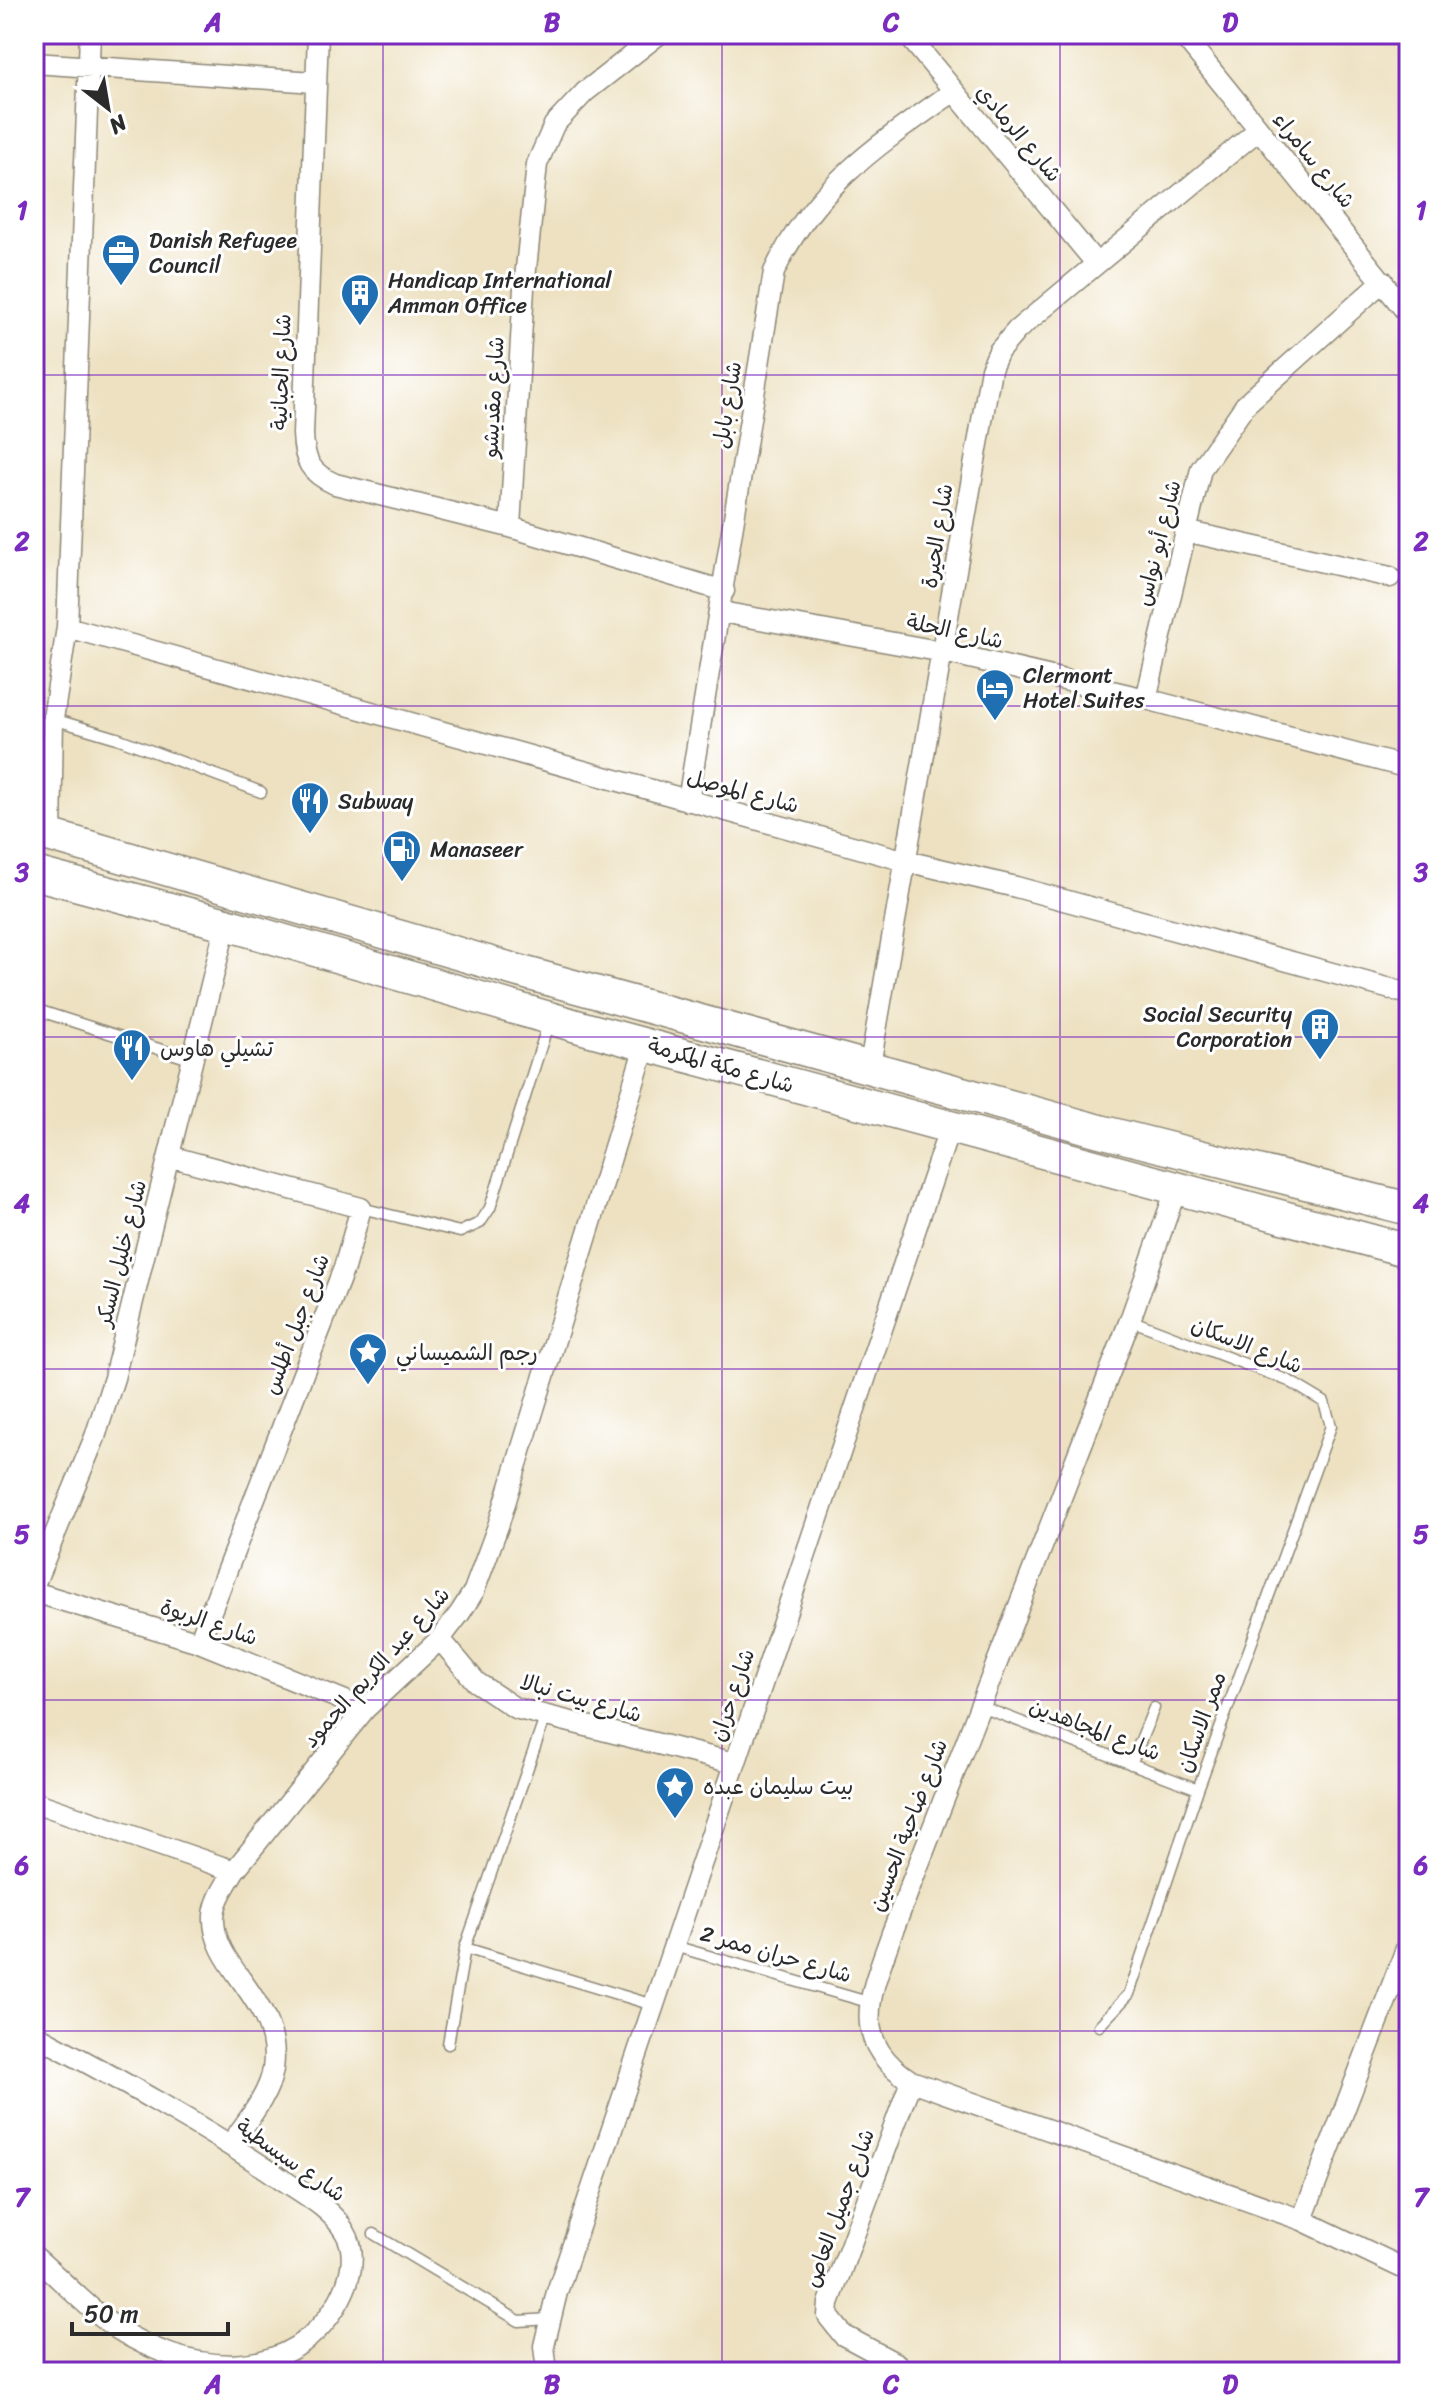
<svg xmlns="http://www.w3.org/2000/svg" width="1443" height="2406" font-family="Sriracha,'Playpen Sans Arabic',sans-serif">
<style>
.lines{fill:none;stroke-linecap:round;stroke-linejoin:round}
.lane-casing{stroke:#8c8676;stroke-width:13}
.street-casing{stroke:#8c8676;stroke-width:23}
.primary-casing{stroke:#8c8676;stroke-width:35}
.lane{stroke:#fff;stroke-width:10}
.street{stroke:#fff;stroke-width:20}
.primary{stroke:#fff;stroke-width:32}
.grid{fill:none;stroke:#7b2cbf;stroke-width:2;stroke-opacity:0.55}
.labels{text-anchor:middle;dominant-baseline:central;stroke-width:6;stroke-linejoin:round;paint-order:stroke}
.street-label{font-size:22px;fill:#2b2b2b;stroke:#fff}
.poi-label{font-size:22px;fill:#2b2b2b;stroke:#fff;text-anchor:start}
.neatline{fill:none;stroke:#7b2cbf;stroke-width:3}
.grid-label{font-size:26px;text-anchor:middle;font-weight:bold;fill:#7b2cbf}
</style>
<rect width="100%" height="100%" fill="#fff"/>
<filter id="ink" filterUnits="userSpaceOnUse"><feTurbulence type="fractalNoise" baseFrequency=".0125" numOctaves="2"/><feDisplacementMap in="SourceGraphic" scale="16" xChannelSelector="R" yChannelSelector="G"/><feConvolveMatrix kernelMatrix="1 2 1 2 8 2 1 2 1" color-interpolation-filters="sRGB"/></filter>
<filter id="wash" filterUnits="userSpaceOnUse"><feTurbulence type="fractalNoise" baseFrequency=".006" numOctaves="4" result="noise"/><feDisplacementMap in="SourceGraphic" scale="32" xChannelSelector="R" yChannelSelector="G"/><feGaussianBlur stdDeviation="1.8" result="paint"/><feColorMatrix in="noise" values="0 0 0 0 0 0 0 0 0 0 0 0 0 0 0 0 0 1.4 0 .05"/><feComposite in="paint" operator="in"/></filter>
<g filter="url(#wash)">
<rect width="100%" height="100%" fill="#ede1c1"/>
</g>
<g filter="url(#ink)">
<g class="lines">
<defs>
<path id="lane" d="M53 719 117 738 261 792
M34 1009 193 1060
M361 1208 460 1232 480 1223 490 1208 548 1024
M979 1706 1198 1789
M1131 1764 1154 1708
M674 1946 868 2002
M465 1948 653 2005
M1099 2026 1129 1994 1198 1789 1331 1426 1324 1402 1289 1381 1130 1320
M448 2044 465 1948 545 1718
M374 2234 519 2321 549 2319"/>
<path id="street" d="M318 34 303 434C304 461 310 473 335 484L510 527 724 591
M907 34 1095 262
M1182 34 1409 315
M34 63 315 82
M510 527 524 288 537 164 554 125 585 92 659 34
M1185 531 1390 577
M721 612 944 652 1146 699 1409 768
M67 627 906 861 1016 887 1409 994
M1146 699 1201 469 1246 404 1383 281
M688 801 774 272C813 187 879 144 953 92
M51 836 53 719 67 627 90 34
M870 1065 991 369 999 351 1017 330 1258 130
M169 1156 361 1208 344 1268 199 1642
M1176 1190 1130 1320 892 1933C872 1991 846 2039 911 2081L1302 2220 1409 2271
M34 1585 95 1437 114 1378 226 924
M34 1592 199 1642 365 1709
M440 1639 476 1682 515 1708 734 1763
M34 1802 234 1871
M34 2034C118 2079 202 2125 280 2178 302 2193 331 2208 345 2232 359 2255 349 2285 336 2306 285 2387 187 2374 116 2328 87 2308 61 2279 34 2256
M231 2144C246 2122 269 2096 273 2069 283 2002 211 1968 214 1916 215 1900 226 1885 234 1871L365 1709 440 1639 460 1613 474 1591 498 1526 646 1043
M1302 2220 1409 1941
M897 2364 843 2335 828 2316 829 2303 911 2081
M547 2372 544 2346 557 2292 950 1127"/>
<path id="primary" d="M34 831 515 970 1100 1131 1409 1209
M34 873 226 924 587 1029 1409 1251"/>
</defs>
<use href="#lane" class="lane-casing"/>
<use href="#street" class="street-casing"/>
<use href="#primary" class="primary-casing"/>
<use href="#lane" class="lane"/>
<use href="#street" class="street"/>
<use href="#primary" class="primary"/>
</g>
</g>
<path class="grid" d="M383 34V2372M722 34V2372M1060 34V2372M34 375H1409M34 706H1409M34 1037H1409M34 1369H1409M34 1700H1409M34 2031H1409"/>
<defs>
<symbol id="office-pin" viewBox="-11 -11 22 30"><path d="M0 17L-7.5 6A9.5 9.5 0 1 1 7.5 6Z" fill="#1f6fb2" stroke="#fff"/><path d="M-6-3h4V-5.5h4V-3h4V5H-6ZM-1-4.5V-3h2v-1.5ZM-6 0V1H6V0Z" fill="#fff"/></symbol>
<symbol id="building-pin" viewBox="-11 -11 22 30"><path d="M0 17L-7.5 6A9.5 9.5 0 1 1 7.5 6Z" fill="#1f6fb2" stroke="#fff"/><path d="M-4-6H4V6H1V3H-1V6H-4ZM-2.5-4.3h1.7v1.8h-1.7ZM.8-4.3h1.7v1.8H.8ZM-2.5-1h1.7V.8h-1.7ZM.8-1h1.7V.8H.8Z" fill="#fff"/></symbol>
<symbol id="hotel-pin" viewBox="-11 -11 22 30"><path d="M0 17L-7.5 6A9.5 9.5 0 1 1 7.5 6Z" fill="#1f6fb2" stroke="#fff"/><path d="M-6-4.5h1.5V1H6V5H4.5V3h-9V5H-6ZM-4 0a1.8 1.8 0 1 1 3.6 0ZM.5 0V-2.5h3Q6-2.5 6 0Z" fill="#fff"/></symbol>
<symbol id="restaurant-pin" viewBox="-11 -11 22 30"><path d="M0 17L-7.5 6A9.5 9.5 0 1 1 7.5 6Z" fill="#1f6fb2" stroke="#fff"/><path d="M-5-6h1v4h1v-4h1v4h1v-4h1v5L-1.5 .5V6h-2V.5L-5-1ZM5-6V6H3V1.5H1.5Q1.5-4 5-6Z" fill="#fff"/></symbol>
<symbol id="fuel-pin" viewBox="-11 -11 22 30"><path d="M0 17L-7.5 6A9.5 9.5 0 1 1 7.5 6Z" fill="#1f6fb2" stroke="#fff"/><path d="M-5.5-6h7V0h2V4h1.3V-2.5L3-4.5l.8-.8L6-3V5H2.5V1h-1V6h-7ZM-4.2-4.7v3.2H.2V-4.7Z" fill="#fff"/></symbol>
<symbol id="sight-pin" viewBox="-11 -11 22 30"><path d="M0 17L-7.5 6A9.5 9.5 0 1 1 7.5 6Z" fill="#1f6fb2" stroke="#fff"/><path d="M0-6L1.8-2.2L6-1.7L2.9 1.2L3.7 5.4L0 3.3L-3.7 5.4L-2.9 1.2L-6-1.7L-1.8-2.2Z" fill="#fff"/></symbol>
</defs>
<g fill-rule="evenodd">
<use href="#office-pin" x="99" y="231" width="44" height="60"/>
<use href="#building-pin" x="338" y="271" width="44" height="60"/>
<use href="#hotel-pin" x="973" y="666" width="44" height="60"/>
<use href="#restaurant-pin" x="288" y="779" width="44" height="60"/>
<use href="#fuel-pin" x="380" y="827" width="44" height="60"/>
<use href="#building-pin" x="1298" y="1005" width="44" height="60"/>
<use href="#restaurant-pin" x="110" y="1026" width="44" height="60"/>
<use href="#sight-pin" x="346" y="1330" width="44" height="60"/>
<use href="#sight-pin" x="653" y="1764" width="44" height="60"/>
</g>
<g class="labels">
<g class="street-label">
<text transform="translate(1019 133) rotate(50)">شارع الرمادي</text>
<text transform="translate(1314 160) rotate(51)">شارع سامراء</text>
<text transform="translate(281 372) rotate(-88)">شارع الحبانية</text>
<text transform="translate(493 397) rotate(-87)">شارع مقديشو</text>
<text transform="translate(727 405) rotate(-81)">شارع بابل</text>
<text transform="translate(937 536) rotate(-81)">شارع الحيرة</text>
<text transform="translate(1158 543) rotate(-76)">شارع أبو نواس</text>
<text transform="translate(955 631) rotate(12)">شارع الحلة</text>
<text transform="translate(743 791) rotate(15)">شارع الموصل</text>
<text transform="translate(721 1065) rotate(16)">شارع مكة المكرمة</text>
<text transform="translate(121 1253) rotate(-76)">شارع خليل السكر</text>
<text transform="translate(296 1324) rotate(-69)">شارع جبل أطلس</text>
<text transform="translate(1247 1345) rotate(22)">شارع الاسكان</text>
<text transform="translate(209 1622) rotate(19)">شارع الربوة</text>
<text transform="translate(376 1667) rotate(-48)">شارع عبد الكريم الحمود</text>
<text transform="translate(732 1695) rotate(-71)">شارع حران</text>
<text transform="translate(581 1698) rotate(16)">شارع بيت نبالا</text>
<text transform="translate(1201 1722) rotate(-70)">ممر الاسكان</text>
<text transform="translate(1095 1729) rotate(21)">شارع المجاهدين</text>
<text transform="translate(908 1825) rotate(-69)">شارع ضاحية الحسين</text>
<text transform="translate(776 1954) rotate(16)">شارع حران ممر 2</text>
<text transform="translate(291 2160) rotate(35)">شارع سبسطية</text>
<text transform="translate(839 2208) rotate(-70)">شارع جميل العاص</text>
</g>
<g class="poi-label">
<text x="149" y="240">Danish Refugee<tspan x="149" dy="25">Council</tspan></text>
<text x="388" y="280">Handicap International<tspan x="388" dy="25">Amman Office</tspan></text>
<text x="1023" y="675">Clermont<tspan x="1023" dy="25">Hotel Suites</tspan></text>
<text x="338" y="801">Subway</text>
<text x="430" y="849">Manaseer</text>
<text x="1292" y="1014" text-anchor="end">Social Security<tspan x="1292" dy="25">Corporation</tspan></text>
<text x="160" y="1048">تشيلي هاوس</text>
<text x="396" y="1352">رجم الشميساني</text>
<text x="703" y="1786">بيت سليمان عبده</text>
</g>
</g>
<rect width="1443" height="2406" fill="none" stroke="#fff" stroke-width="88"/>
<g transform="translate(108 108) rotate(149)" stroke="#ffffff" stroke-width="6" paint-order="stroke">
<path d="M0-6L14 30L0 20L-14 30Z" fill="#2b2b2b"/>
<text y="-12" font-size="22" font-weight="bold" text-anchor="middle" fill="#2b2b2b">N</text>
</g>
<path d="M72 2322v12h156v-12" fill="none" stroke="#2b2b2b" stroke-width="4"/>
<text x="84" y="2322" font-size="24" fill="#2b2b2b" stroke="#ffffff" stroke-width="6" paint-order="stroke">50 m</text>
<rect x="44" y="44" width="1355" height="2318" class="neatline"/>
<g class="grid-label">
<text x="213" y="31">A</text>
<text x="552" y="31">B</text>
<text x="891" y="31">C</text>
<text x="1230" y="31">D</text>
<text x="22" y="219">1</text>
<text x="1421" y="219">1</text>
<text x="22" y="550">2</text>
<text x="1421" y="550">2</text>
<text x="22" y="881">3</text>
<text x="1421" y="881">3</text>
<text x="22" y="1212">4</text>
<text x="1421" y="1212">4</text>
<text x="22" y="1543">5</text>
<text x="1421" y="1543">5</text>
<text x="22" y="1874">6</text>
<text x="1421" y="1874">6</text>
<text x="22" y="2206">7</text>
<text x="1421" y="2206">7</text>
<text x="213" y="2393">A</text>
<text x="552" y="2393">B</text>
<text x="891" y="2393">C</text>
<text x="1230" y="2393">D</text>
</g>
</svg>
